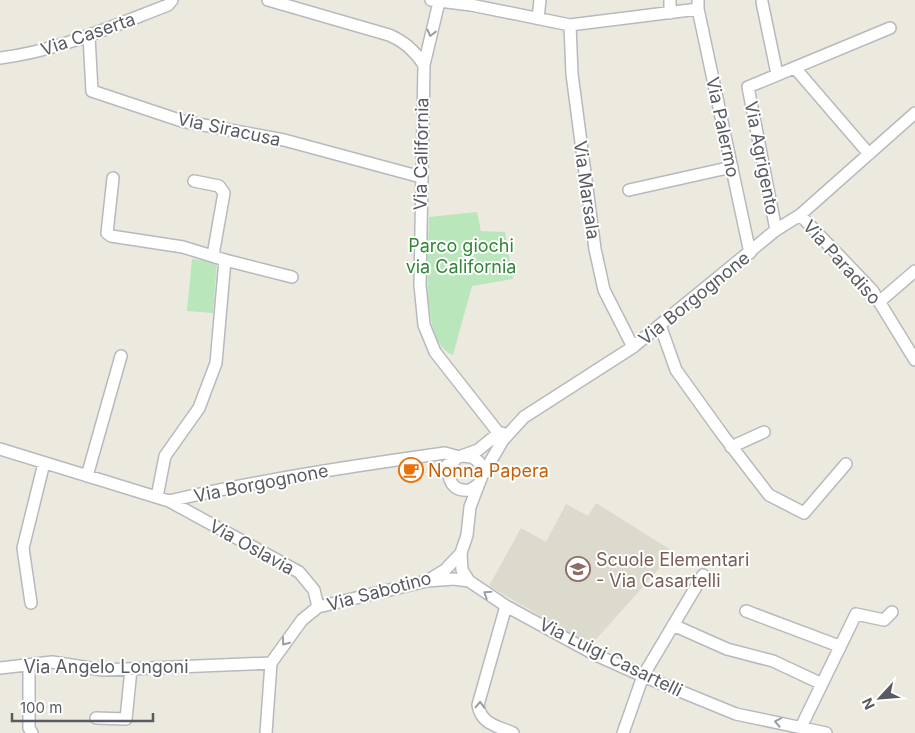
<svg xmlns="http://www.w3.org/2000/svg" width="915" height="733" font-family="Inter,sans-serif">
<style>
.education{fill:#dcd9cd}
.green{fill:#b9e6ba}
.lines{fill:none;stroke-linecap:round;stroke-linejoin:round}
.minor-casing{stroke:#b7b9bf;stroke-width:14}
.minor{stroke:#fff;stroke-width:11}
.oneway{stroke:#9b9da0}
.labels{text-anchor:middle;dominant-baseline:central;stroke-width:4;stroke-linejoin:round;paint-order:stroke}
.street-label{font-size:18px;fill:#585b61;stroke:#fff}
.park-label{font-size:18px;fill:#318738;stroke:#fff}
.food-label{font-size:18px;fill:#c56008;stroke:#fff;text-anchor:start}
.education-label{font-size:18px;fill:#785e54;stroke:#fff;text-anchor:start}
</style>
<rect width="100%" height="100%" fill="#eceade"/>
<path class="education" d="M596 503 674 552 591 645 489 586 521 528 546 542 566 504 588 516Z"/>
<path class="green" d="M477 212 481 231 505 232 513 279 472 286 453 355C418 342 429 248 429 217Z
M192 259 217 262 213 313 187 311Z"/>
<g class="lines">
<defs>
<path id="minor" d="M268 0 389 35C404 41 415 51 424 65L420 285 424 325 435 352 497 431 499 446
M431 0 471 5 570 25 698 9
M670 0V13
M698 0V9L750 253
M762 2 777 74
M538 18 540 0
M570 25 572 74 595 249 604 290 633 347
M89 36 92 91 182 121 284 140 421 177
M0 58C58 51 113 26 168 5L172 0
M424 65 439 2
M795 68 869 154
M113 178 107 233 111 236 183 247 225 260
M194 181 219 186 224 193 213 255
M629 190 732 167
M800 215 872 290 915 360
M776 230 748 87 890 28
M879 302 915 271
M660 325 676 370 722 434 769 495 804 513 846 464
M731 447 764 432
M0 449 169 501 299 572 314 590 318 607
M462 456 472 457 479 462 483 473 470 507 467 535 461 553 462 570 469 581
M447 465C449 480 451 492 470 490L479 484
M448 471 456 458 478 450 494 437 502 433
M87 476 121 356
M482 476 503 440 524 417 633 347 776 230 800 215 915 113
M157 497 165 456 199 408 216 363 225 260 292 277
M169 501C260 480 352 466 445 453L459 457
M427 581 454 579 469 581 506 606 596 655 643 676 736 714 826 733
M31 603 23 548 44 463
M506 606 478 705C481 724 497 726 513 733
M746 611 839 646
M673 625 727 649 773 661 820 683
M29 665V728L32 733
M0 668 52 662 103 670 271 663
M96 718 126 719 131 669
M801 727 856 614 884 620 892 612
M266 733 271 663 302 620 318 607 427 581 445 570 461 553
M623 733 643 676 703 575"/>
</defs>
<use href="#minor" class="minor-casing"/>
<use href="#minor" class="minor"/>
</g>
<defs><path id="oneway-chevron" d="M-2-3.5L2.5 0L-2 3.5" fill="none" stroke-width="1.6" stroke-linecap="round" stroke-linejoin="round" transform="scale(1.25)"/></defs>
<g class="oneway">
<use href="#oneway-chevron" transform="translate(431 33) rotate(104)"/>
<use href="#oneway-chevron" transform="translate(487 594) rotate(-147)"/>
<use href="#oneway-chevron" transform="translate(285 642) rotate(128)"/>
<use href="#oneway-chevron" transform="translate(480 705) rotate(-88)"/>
<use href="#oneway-chevron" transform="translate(778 722) rotate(-169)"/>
</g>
<defs>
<symbol id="cafe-ring" viewBox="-11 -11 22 22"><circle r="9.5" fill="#fff" stroke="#e8710a" stroke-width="1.5"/><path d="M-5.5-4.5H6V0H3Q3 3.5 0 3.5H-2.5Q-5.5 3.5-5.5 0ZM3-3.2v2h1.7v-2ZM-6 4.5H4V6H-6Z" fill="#e8710a"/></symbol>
<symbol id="school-ring" viewBox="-11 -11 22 22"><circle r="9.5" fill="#fff" stroke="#8d6e63" stroke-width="1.5"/><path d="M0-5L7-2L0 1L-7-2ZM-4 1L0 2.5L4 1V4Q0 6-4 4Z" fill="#8d6e63"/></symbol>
</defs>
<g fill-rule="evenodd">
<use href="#cafe-ring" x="397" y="456" width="28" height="28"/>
<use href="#school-ring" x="564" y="555" width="28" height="28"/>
</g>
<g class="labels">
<g class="street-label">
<text transform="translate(88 34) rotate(-19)">Via Caserta</text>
<text transform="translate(723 127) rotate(78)">Via Palermo</text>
<text transform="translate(229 129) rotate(12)">Via Siracusa</text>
<text transform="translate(421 154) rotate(-89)">Via California</text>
<text transform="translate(762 158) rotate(79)">Via Agrigento</text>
<text transform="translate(587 190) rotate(82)">Via Marsala</text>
<text transform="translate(842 262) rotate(48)">Via Paradiso</text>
<text transform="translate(694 298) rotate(-39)">Via Borgognone</text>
<text transform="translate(261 483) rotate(-11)">Via Borgognone</text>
<text transform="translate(252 547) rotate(29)">Via Oslavia</text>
<text transform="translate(379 591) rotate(-15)">Via Sabotino</text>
<text transform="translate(611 657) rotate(26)">Via Luigi Casartelli</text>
<text x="106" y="666">Via Angelo Longoni</text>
</g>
<g class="park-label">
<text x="461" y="245">Parco giochi<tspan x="461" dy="21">via California</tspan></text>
</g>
<g class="food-label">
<text x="428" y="470">Nonna Papera</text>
</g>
<g class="education-label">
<text x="596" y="559">Scuole Elementari<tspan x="596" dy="21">- Via Casartelli</tspan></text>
</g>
</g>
<g transform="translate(880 698) rotate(244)" stroke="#ffffff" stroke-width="4" paint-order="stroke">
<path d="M0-4L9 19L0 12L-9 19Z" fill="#585b61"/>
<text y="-8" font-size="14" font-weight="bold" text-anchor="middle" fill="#585b61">N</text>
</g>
<path d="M12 713v8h141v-8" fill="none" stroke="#585b61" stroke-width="2.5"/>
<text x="20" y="713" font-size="15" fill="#585b61" stroke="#ffffff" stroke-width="4" paint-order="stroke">100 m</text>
</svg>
